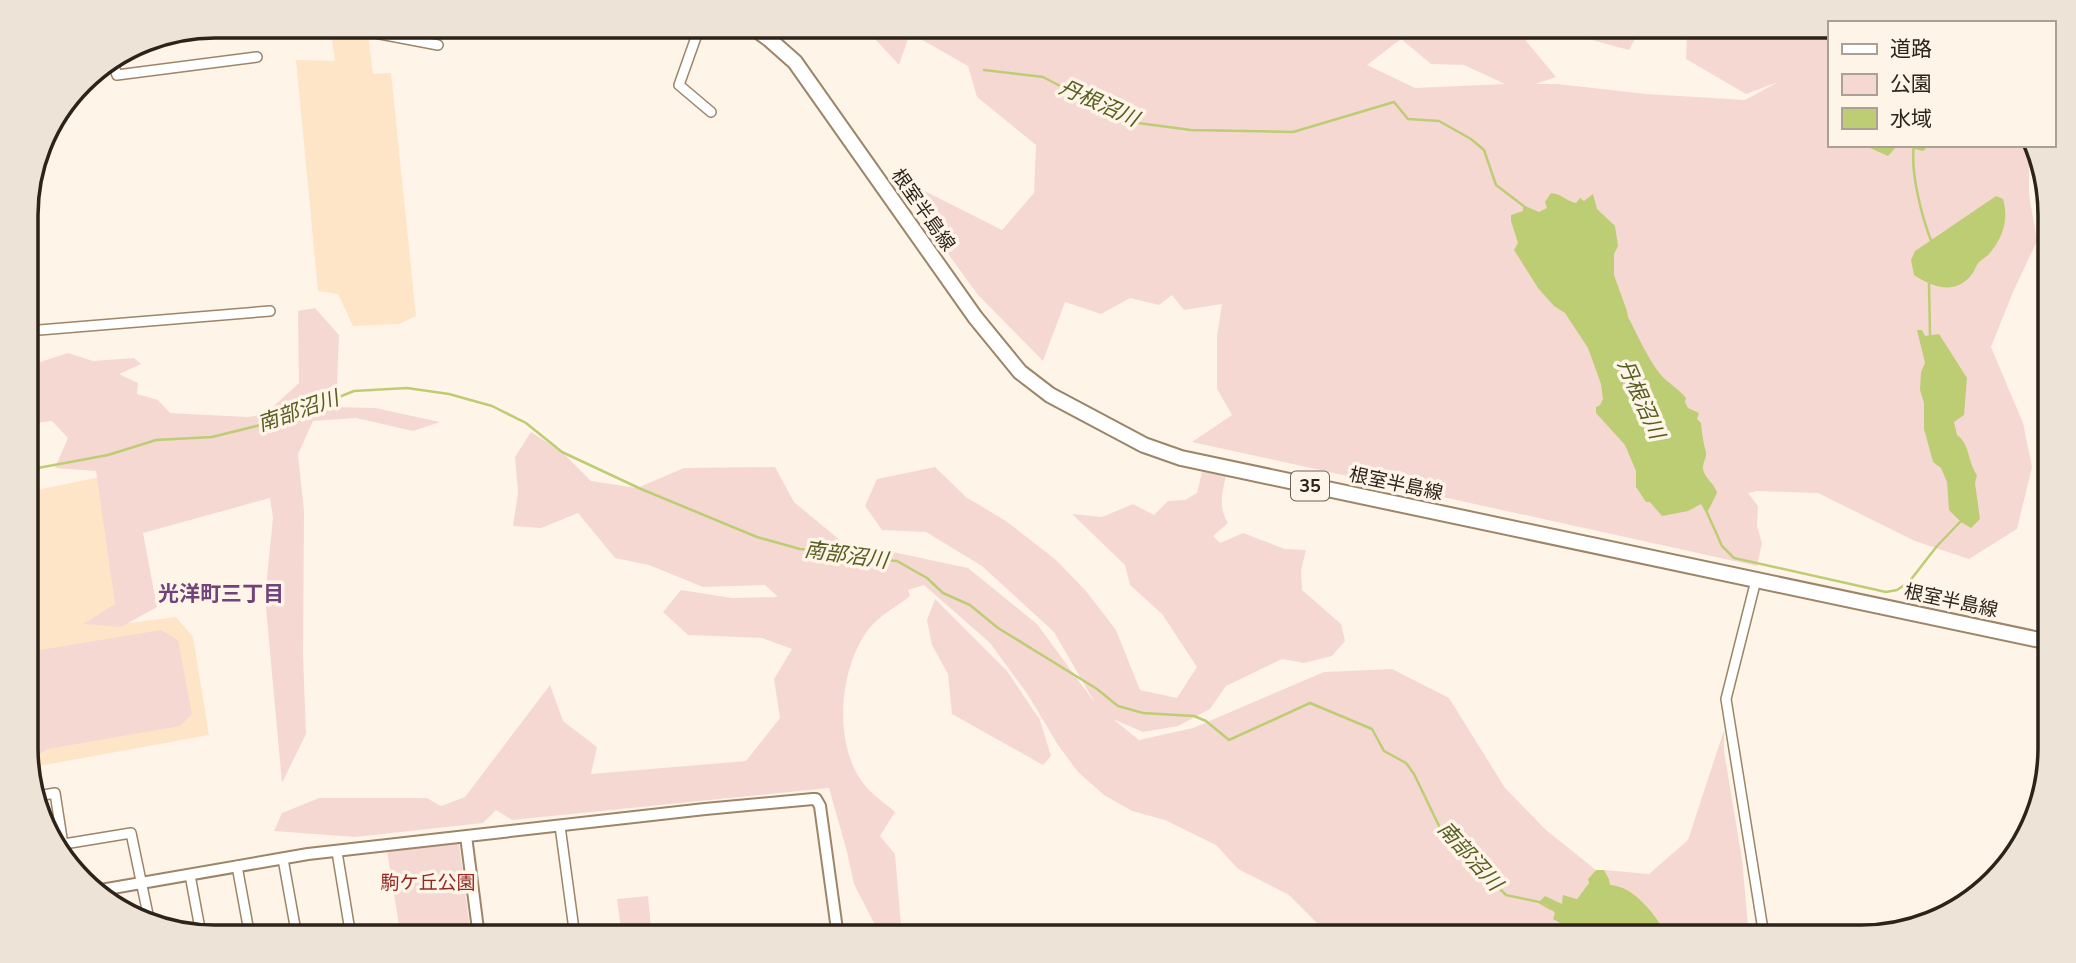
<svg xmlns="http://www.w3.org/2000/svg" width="2076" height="963" font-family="'Nunito Sans','Noto Sans JP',sans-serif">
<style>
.built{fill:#fee5c8}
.green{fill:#f6d8d3;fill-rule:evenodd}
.water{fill:#bdcd73}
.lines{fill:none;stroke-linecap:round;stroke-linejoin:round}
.stream{stroke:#bdcd73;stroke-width:2.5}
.minor-casing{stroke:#9c8568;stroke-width:12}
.tertiary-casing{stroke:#9c8568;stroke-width:14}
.primary-casing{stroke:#9c8568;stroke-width:18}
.minor{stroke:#fff;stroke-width:9}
.tertiary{stroke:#fff;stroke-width:10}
.primary{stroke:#fff;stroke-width:14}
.labels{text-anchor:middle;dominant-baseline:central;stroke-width:7;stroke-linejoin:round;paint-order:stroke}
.shield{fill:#fff4e8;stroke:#6c6256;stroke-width:2}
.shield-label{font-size:18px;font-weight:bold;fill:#2d2318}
.street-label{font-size:19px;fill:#2d2318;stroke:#fff4e8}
.park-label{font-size:19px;fill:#952722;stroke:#fff4e8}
.water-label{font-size:21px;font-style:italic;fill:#555e1e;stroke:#fff4e8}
.neighbourhood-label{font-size:21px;font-weight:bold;fill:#70437a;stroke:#fff4e8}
.rim{fill:none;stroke:#2d2318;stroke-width:3.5}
</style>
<rect width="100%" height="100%" fill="#fff4e8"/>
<path class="built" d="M330 26H367L373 74 391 73 416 316 399 324 353 326 338 294 318 291 296 60 335 61Z
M100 477 128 623 176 617 193 637 209 735 28 768 27 492Z"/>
<path class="green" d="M863 26H1538L1526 41 1556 77 1535 84H1557L1647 94 1745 100 1778 82 1746 94 1686 59 1687 32 1684 26H1829V145L2029 146V194L2037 241 2013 292 1991 347 2023 423 2032 467 2017 529 1969 559 1915 541 1818 493 1757 491 1748 493 1758 506 1757 526 1762 543 1757 566 1192 442 1232 415 1217 389V336L1222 304 1184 310 1172 295 1159 305 1130 298 1101 314 1065 302 1043 361 978 295 889 173 1002 230 1034 193 1036 145 977 97 968 66 910 33 899 65ZM1401 39 1431 64 1464 65 1505 84 1415 88 1367 65Z
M1540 26H1642L1629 50Z
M315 308 339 335 336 407 375 408 440 422 413 431 356 418 313 421 298 454 304 511 303 656 306 734 282 783 265 597 273 518 270 498 143 533 157 607 121 627 83 624 115 604 96 471 55 468 68 438 52 421 27 424V363L40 362 68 353 93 361 134 358 141 364 119 374 138 383 137 394 158 400 170 413 248 417 265 414 299 383 298 311Z
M531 432 561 451 591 481 637 488 684 468 775 467 794 502 841 541 968 568 1037 624 1095 703 1054 632 982 566 926 532 882 530 865 506 877 479 935 467 966 497 1006 521 1056 560 1086 591 1116 630 1140 690 1177 698 1197 667 1162 614 1130 585 1125 565 1072 514 1102 517 1133 504 1154 515 1168 501 1185 500 1197 493 1202 472 1226 476C1222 492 1218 508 1228 523L1213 536 1220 543 1243 533 1285 549 1306 550 1301 571 1302 590 1341 624 1345 641 1332 656 1304 663 1282 659 1226 686 1210 709 1178 726 1143 732 1113 719 1139 740 1193 728 1324 672 1392 669 1449 698 1505 788 1546 830 1596 870 1588 879 1589 883 1577 899 1570 898 1562 905 1540 903 1547 905 1556 913 1553 919 1563 925 1561 931 1554 932 1552 936H1330L1289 895 1238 869 1216 845 1165 820 1132 811 1104 795 1078 772 1058 745 1028 695 990 643 924 585 908 590 910 596C898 606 878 616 868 630 839 669 833 743 863 783 871 794 885 803 895 812L880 836 895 854 902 937H875V925L854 884 847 852 829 788 512 820 496 810 483 823 355 837 274 831 282 813 319 798H427L441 806 465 797 550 685 563 721 597 747 591 774 746 761 780 718 774 679 792 649 762 638 688 635 663 612 681 590 732 598 778 597 765 585 703 587 649 565 615 558 578 513 541 528 513 526 518 493 515 457Z
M935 599 1007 671 1040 720 1051 756 1043 765 952 714 948 674 932 645 927 620Z
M161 630 178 640 192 714 180 726 48 749 28 761V652Z
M1724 730V751L1742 859 1749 936H1668C1657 916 1634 886 1610 885L1609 879 1604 870 1649 874 1688 840Z
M459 843 471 937H401L387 851Z
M648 896 652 937H622L617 899Z"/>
<path class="water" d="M1869 145H1930L1923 151 1898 145 1888 156 1870 148Z
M1551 193C1562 194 1566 201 1576 203L1580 198 1584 201 1593 194 1597 209 1615 226 1618 246 1614 254V275L1627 311 1628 317C1637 334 1649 361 1661 375 1669 384 1679 389 1686 398L1685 402 1688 408 1699 413 1697 419 1701 423C1702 433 1703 442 1706 452 1707 458 1702 463 1703 469 1705 479 1715 484 1717 493L1708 511H1705L1701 504 1688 511 1662 516 1650 502H1646L1636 487V471L1625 445 1596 413V407L1600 405 1603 399 1601 384 1588 348 1565 313 1554 306 1538 288 1514 250 1518 243 1511 221V215L1523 211V205L1539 212 1547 208 1545 202Z
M1996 196 2003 199C2009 219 2003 238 1989 254 1985 258 1980 260 1977 265 1975 268 1974 272 1972 274 1956 296 1932 287 1914 275L1911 260 1915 251Z
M1917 330H1922L1925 336 1939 334 1967 378 1964 415 1954 422 1957 435C1970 444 1968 463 1977 475L1975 483 1980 519 1971 528 1961 522 1949 510 1947 482 1941 468 1933 462 1924 429V403L1920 390 1921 372 1925 363Z
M1596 870H1604L1609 879 1610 885C1635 886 1656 916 1668 936H1552L1554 931H1561L1563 925 1553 919 1555 913 1547 905 1539 902 1545 896 1562 904 1563 895 1577 899 1589 883 1588 879Z"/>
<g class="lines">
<path class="stream" d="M984 70 1043 77 1102 108 1138 123 1191 130 1293 132 1394 102 1408 119 1439 121 1471 139 1484 150 1496 185 1525 207
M1914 145C1910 172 1922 218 1932 243
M1929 283 1930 335
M27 470 108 455 156 440 212 437 281 420 354 391 407 388 449 394 492 406 526 423 562 452 641 489 757 537 800 549 832 552 857 558 897 561 927 578 943 593 970 605 998 628 1097 689 1118 706 1143 713 1194 716 1206 721 1229 740 1310 703 1372 729 1384 751 1406 763 1414 774 1441 830 1506 895 1539 902 1551 909
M1705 508 1722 546 1734 558 1886 592 1897 590 1909 582 1937 546 1962 520"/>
<defs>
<path id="minor" d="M700 26 679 85 711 112
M375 33 438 45
M412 40 415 26
M112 60 117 75 257 57
M27 331 270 311
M1756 580 1726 699 1764 936
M38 796 55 793 66 864
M560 826 575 937
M58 845 131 833 150 924
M337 852 351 937
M283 859 297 937
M237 866 250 937
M190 875 201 934"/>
<path id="tertiary" d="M466 836 479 937
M101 890 308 854 705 809 813 799H816L820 806 838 937"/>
<path id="primary" d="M751 26 769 39 795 62 975 317 1020 372 1050 395 1144 445 1181 458 2049 642"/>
</defs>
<use href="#minor" class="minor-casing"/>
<use href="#tertiary" class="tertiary-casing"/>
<use href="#primary" class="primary-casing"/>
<use href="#minor" class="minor"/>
<use href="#tertiary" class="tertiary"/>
<use href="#primary" class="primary"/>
</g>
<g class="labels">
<rect class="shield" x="1291" y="471.5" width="38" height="29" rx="5"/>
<g class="shield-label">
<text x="1310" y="486">35</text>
</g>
<g class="street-label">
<text transform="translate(923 210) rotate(55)">根室半島線</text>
<text transform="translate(1396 484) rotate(12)">根室半島線</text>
<text transform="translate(1951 601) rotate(12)">根室半島線</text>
</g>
<g class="park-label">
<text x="428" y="883">駒ケ丘公園</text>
</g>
<g class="water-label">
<text transform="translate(1099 103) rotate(24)">丹根沼川</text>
<text transform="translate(1641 399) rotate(66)">丹根沼川</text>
<text transform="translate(298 411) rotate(-19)">南部沼川</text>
<text transform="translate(846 555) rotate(8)">南部沼川</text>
<text transform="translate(1470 856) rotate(48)">南部沼川</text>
</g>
<g class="neighbourhood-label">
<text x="221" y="594">光洋町三丁目</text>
</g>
</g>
<path d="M0 0H2076V963H0ZM215 38H1861A177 177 0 0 1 2038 215V748A177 177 0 0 1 1861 925H215A177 177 0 0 1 38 748V215A177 177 0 0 1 215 38Z" fill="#eee3d7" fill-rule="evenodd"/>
<path class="rim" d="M215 38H1861A177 177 0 0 1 2038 215V748A177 177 0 0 1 1861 925H215A177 177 0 0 1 38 748V215A177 177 0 0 1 215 38Z"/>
<rect x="1828" y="21" width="228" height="126" fill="#fff4e8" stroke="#aba095" stroke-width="2"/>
<rect x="1842" y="44" width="35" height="10" fill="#ffffff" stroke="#aba095" stroke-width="2"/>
<text x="1890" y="56" font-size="21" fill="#2d2318">道路</text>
<rect x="1842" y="74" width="35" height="21" fill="#f6d8d3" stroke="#aba095" stroke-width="2"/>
<text x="1890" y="91" font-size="21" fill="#2d2318">公園</text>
<rect x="1842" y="108" width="35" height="21" fill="#bdcd73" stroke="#aba095" stroke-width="2"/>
<text x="1890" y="126" font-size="21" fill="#2d2318">水域</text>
</svg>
